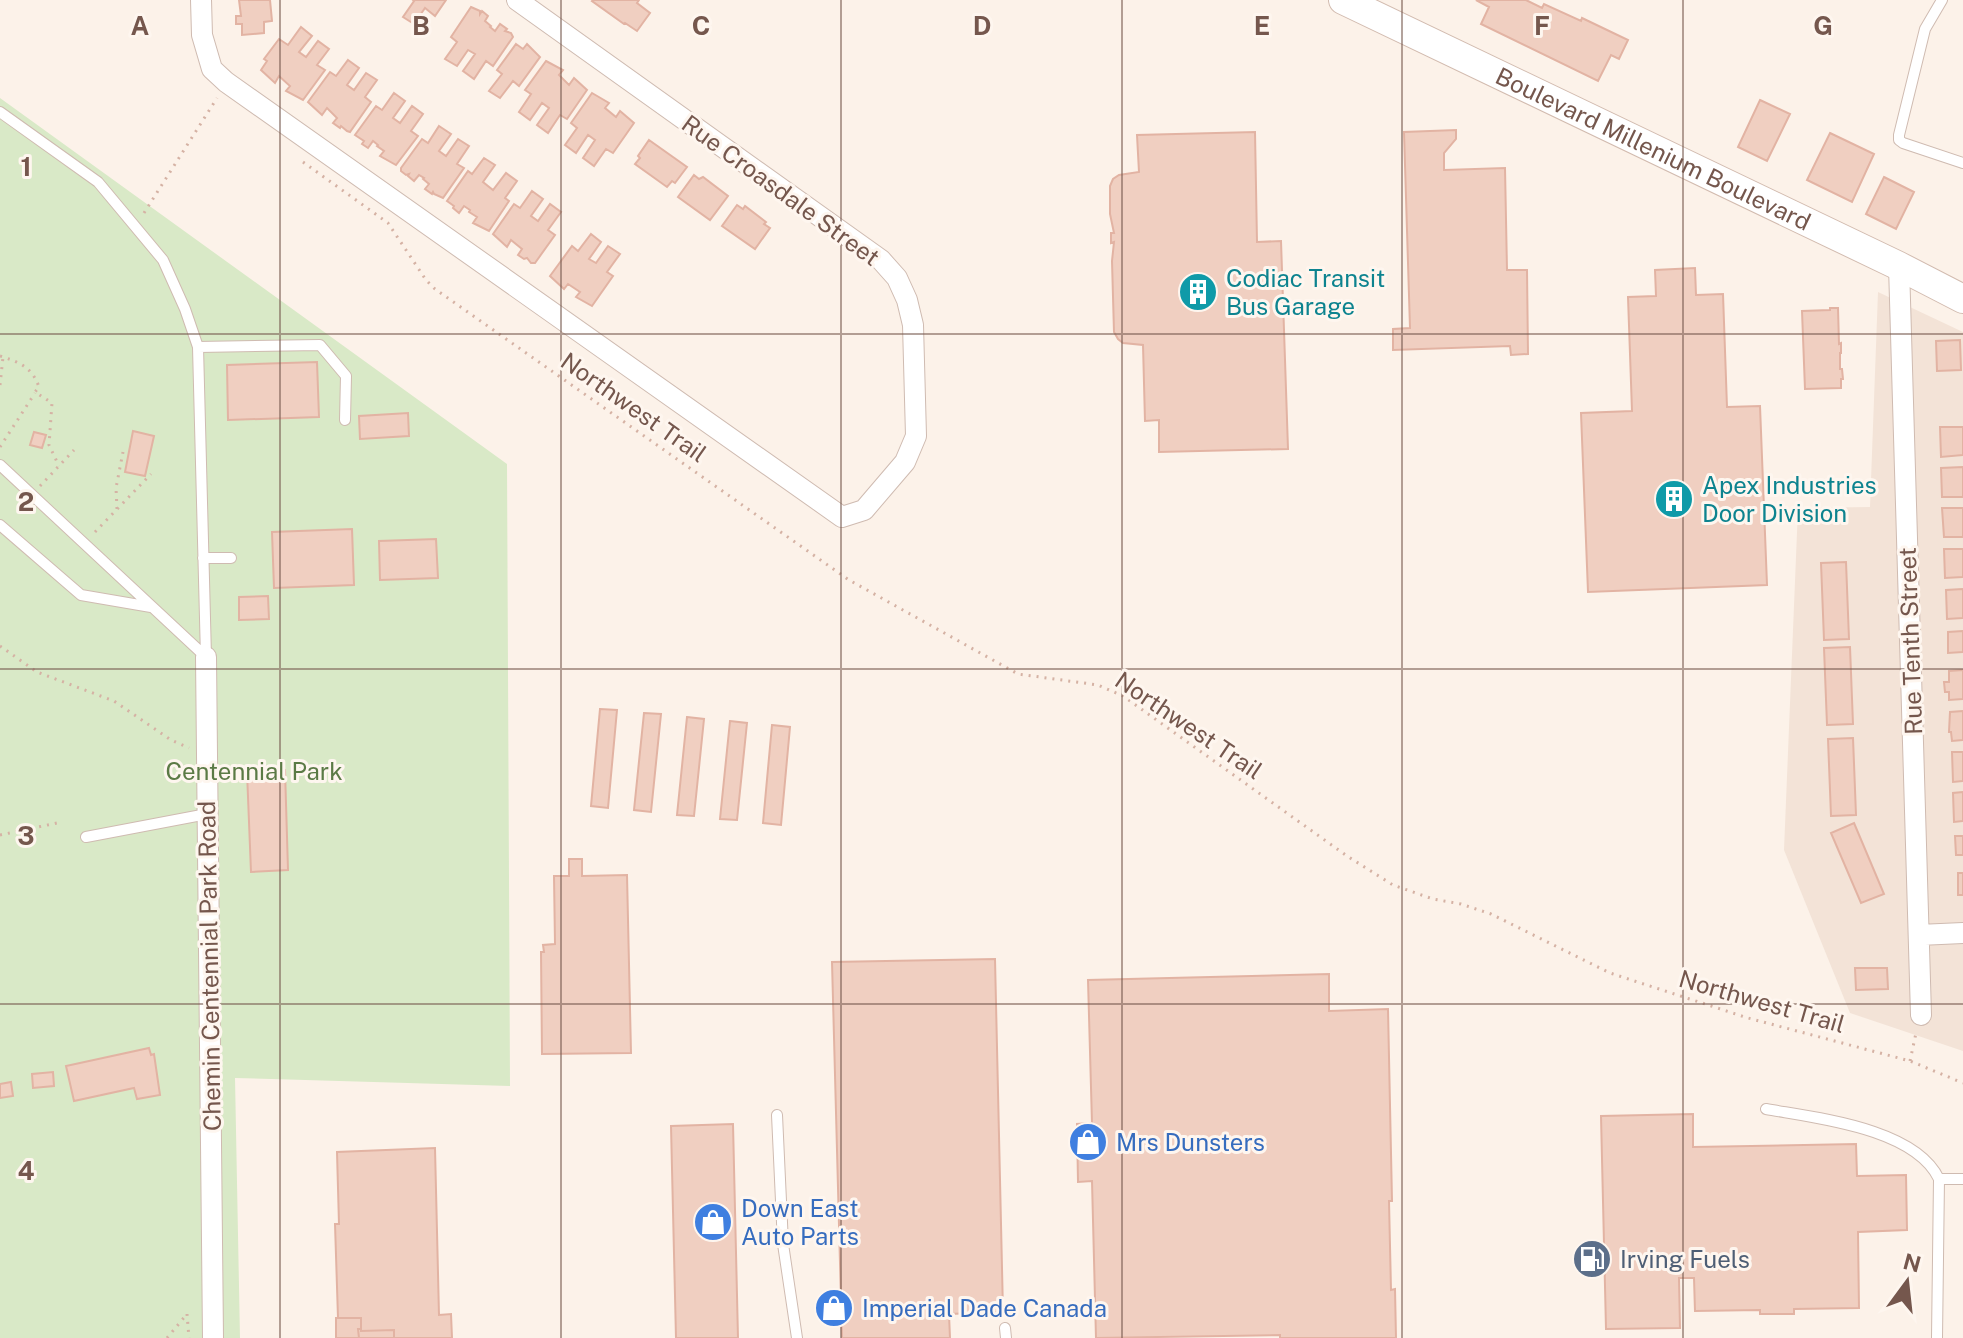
<svg xmlns="http://www.w3.org/2000/svg" width="1963" height="1338" font-family="'Public Sans',sans-serif">
<style>
.residential{fill:#f3e3d7}
.green{fill:#d9e9c7}
.building{fill:#f0cfc1;stroke:#e2b3a3;stroke-width:2}
.lines{fill:none;stroke-linecap:round;stroke-linejoin:round}
.lane-casing{stroke:#cfbbb1;stroke-width:12}
.street-casing{stroke:#cfbbb1;stroke-width:22}
.secondary-casing{stroke:#d2bbaf;stroke-width:30}
.path{stroke:#d5b2a4;stroke-width:3;stroke-dasharray:2 6;stroke-linecap:butt}
.lane{stroke:#fff;stroke-width:10}
.street{stroke:#fff;stroke-width:20}
.secondary{stroke:#fff;stroke-width:28}
.grid{fill:none;stroke:#75574d;stroke-width:2;stroke-opacity:0.55}
.labels{text-anchor:middle;dominant-baseline:central;stroke-width:6;stroke-linejoin:round;paint-order:stroke}
.street-label{font-size:24px;fill:#75574d;stroke:#fef6ef}
.culture-label{font-size:24px;fill:#0d838f;stroke:#fef6ef;text-anchor:start}
.park-label{font-size:24px;fill:#5b7a45;stroke:#fef6ef}
.shop-label{font-size:24px;fill:#366cbe;stroke:#fef6ef;text-anchor:start}
.service-label{font-size:24px;fill:#4e5e75;stroke:#fef6ef;text-anchor:start}
.grid-label{font-size:26px;text-anchor:middle;font-weight:bold;fill:#75574d;stroke:#fef6ef;stroke-width:6;stroke-linejoin:round;paint-order:stroke}
</style>
<rect width="100%" height="100%" fill="#fcf2e9"/>
<path class="residential" d="M1878 292 1963 332V1051L1850 1013 1784 850 1798 508 1870 507Z"/>
<path class="green" d="M0 98 507 464 510 1086 235 1078 240 1338H0Z"/>
<path class="building" d="M239 0H270L272 21 264 22V33L242 35V24H236V16H241Z
M413 0H446L435 16 425 8 414 24 403 17 414 1Z
M593 0H639L637 3 650 13 637 31 625 23 624 24 592 1Z
M1476 0H1526L1542 8 1544 4 1581 21 1582 18 1628 40 1619 59 1611 55 1598 81 1481 24 1489 7Z
M471 7 480 11V14L482 11 488 16 485 21 491 26 490 27 495 31 500 24 507 29 505 31 511 33 513 37 493 66 486 61 474 79 463 71 475 54 468 50 457 66 445 59 457 42 451 37Z
M301 27 312 36 299 52 306 57 318 41 329 49 317 65 325 70 303 100 286 91 290 86 279 76 275 83 261 70 267 61 264 59 279 39 288 45Z
M516 44 523 49 527 44 540 57 519 86 513 81 500 98 489 91 502 74 497 70Z
M348 60 359 68 347 85 354 90 366 73 377 80 365 97 371 102 350 132 347 131 341 126 340 128 333 123 337 118 327 108 322 115 308 102 330 72 336 76Z
M546 61 563 70 559 75 569 85 574 78 587 90 567 119 560 115 548 133 537 125 549 108 542 103 530 120 519 112 531 94 525 90Z
M394 93 405 101 393 118 400 123 412 106 423 114 411 131 418 136 396 165 380 156 384 151 377 146 378 145 373 141 368 148 362 144 364 141 355 135 376 106 382 110Z
M592 93 609 103 605 108 616 117 620 111 634 123 613 153 606 149 594 166 583 158 595 140 588 135 576 153 565 145 577 128 571 123Z
M1760 100 1790 114 1767 161 1738 147Z
M439 126 451 134 439 151 446 156 458 139 469 146 457 164 464 168 443 198 434 194 433 192 432 194 425 189 429 184 423 179 424 178 419 175 414 181 408 176 409 174 406 175 401 171V168L422 139 428 143Z
M1456 130V139L1444 153V170L1505 168 1507 270H1527L1528 354 1511 355 1510 346 1393 350V329L1410 328 1404 132Z
M1255 132 1257 242 1281 241 1288 449 1159 452V420L1145 421 1143 345 1123 343 1118 339 1114 332 1112 261 1114 242 1111 243V233H1114L1110 214V186L1113 179 1119 175 1139 172 1137 135Z
M1830 133 1874 154 1852 202 1807 180Z
M649 140 687 167 675 183 672 181 667 187 635 164 640 158 638 156Z
M484 158 495 165 483 182 493 190 506 173 517 181 505 198 509 201 489 231 473 223 477 217 469 212 470 210 464 206 459 213 453 208 454 206 447 201 468 171 472 174Z
M694 175 699 179 703 177 728 196 710 220 678 197Z
M1884 177 1914 192 1896 229 1866 214Z
M532 191 543 199 531 216 538 221 550 204 561 212 548 230 555 235 535 263H531L527 258 524 259 518 255 522 249 511 240 507 247 493 234 514 204 520 208Z
M737 205 743 209 745 206 766 222 764 224 770 228 755 249 722 226Z
M591 234 601 242 589 259 596 263 608 246 620 254 607 272 613 276 592 306 576 297 580 292 568 284 564 289 550 276 572 246 578 251Z
M1695 268 1696 295 1723 294 1727 407 1760 406 1767 585 1588 592 1581 413 1632 411 1628 297 1656 296 1655 270Z
M1830 308H1838L1839 344 1841 343V353H1840V369H1842L1843 379H1841V388L1805 389 1802 311 1830 310Z
M1960 340 1961 370 1937 371 1936 341Z
M317 362 319 417 228 420 227 365Z
M408 413 409 436 360 439 359 416Z
M1940 427H1963V455L1941 457Z
M133 431 154 436 145 476 125 472Z
M34 432 46 435 42 448 30 445Z
M1963 467V497H1942L1941 468Z
M1942 508H1963V537H1944Z
M352 529 354 585 274 588 272 532Z
M436 539 438 578 380 580 379 541Z
M1944 549H1963V577L1945 578Z
M1846 562 1849 639 1824 640 1821 563Z
M1963 589V618L1947 619 1946 590Z
M268 596 269 619 239 620V597Z
M1963 631V652L1948 653V632Z
M1850 647 1853 724 1827 725 1824 648Z
M1963 670V699L1949 700V692H1945L1944 682H1949V671Z
M600 709 617 710 608 808 591 806Z
M1963 711V740L1952 741 1951 732H1949L1950 712Z
M644 713 661 714 651 812 634 810Z
M687 717 704 719 694 816 677 815Z
M730 721 747 723 737 820 720 819Z
M772 725 790 727 781 825 763 823Z
M1853 738 1856 815 1831 816 1828 739Z
M1952 752H1963V781L1953 782Z
M285 770 288 870 251 872 247 772Z
M1963 792V821L1954 822 1953 793Z
M1854 823 1884 894 1861 903 1831 833Z
M1955 836H1963V855H1956Z
M569 859H582V876L627 875 631 1053 542 1054 541 952H544L543 945 555 944 554 876H569Z
M1958 873H1963V895H1958Z
M995 959 1003 1312 949 1314 950 1338H842L832 962Z
M1855 968H1887L1888 989 1856 990Z
M1329 974V1011L1388 1009 1392 1201H1389L1391 1290 1395 1289 1396 1338H1280V1335L1096 1338 1092 1181 1078 1182 1077 1124 1092 1123 1088 980Z
M149 1048 151 1055 154 1054 160 1095 137 1099 134 1088 74 1101 66 1066Z
M53 1072 54 1086 33 1088 32 1074Z
M11 1082 13 1096 0 1098V1084Z
M1693 1114V1147L1856 1144 1857 1176 1906 1175 1907 1230 1858 1232 1859 1308 1794 1309V1314H1760V1310L1695 1311 1694 1278H1679L1680 1328 1606 1329 1601 1116Z
M733 1124 738 1338H676L671 1126Z
M435 1148 439 1315 451 1314 452 1338H394V1330L361 1331V1318H338L335 1224H339L337 1152Z
M336 1318H361V1329H358L359 1338H336Z
M358 1329H361V1331L394 1330V1338H359Z"/>
<g class="lines">
<defs>
<path id="lane" d="M1942 0 1925 29 1899 135V140L1903 143 1963 163
M0 112 98 182 163 260 185 309 198 347 206 657
M198 347 320 345 346 376 345 420
M0 465 206 657
M0 525 81 595 151 607
M203 558H231
M86 837 207 814
M1766 1109C1816 1118 1915 1128 1939 1179
M777 1115 783 1244 797 1338
M1005 1328 1006 1338
M1937 1338 1939 1179H1963"/>
<path id="street" d="M201 0 202 35 212 69 226 82 842 517 864 510 905 462 916 436 913 325 907 300 897 278 881 260 517 0
M1899 266 1921 1015
M206 657 213 1338
M1919 935 1963 933"/>
<g id="secondary">
<path id="s1" d="M1343 0 1899 266 1963 299"/>
</g>
</defs>
<use href="#lane" class="lane-casing"/>
<use href="#street" class="street-casing"/>
<use href="#secondary" class="secondary-casing"/>
<path class="path" d="M303 162 388 223 426 280 435 289 849 580 1018 674 1098 685 1123 696 1347 856 1393 885 1433 899 1461 904 1491 914 1610 973 1748 1018 1910 1061 1963 1083
M144 213 217 98
M0 356C19 362 32 367 39 387L35 392 52 403 49 445 59 466
M0 385 3 357
M0 447 35 393
M40 486 74 450
M117 509 116 488 123 452
M95 532 151 474
M0 646 37 672 114 701 171 740 189 748
M0 835 57 823
M1910 1061 1916 1033
M187 1314 189 1338
M167 1338 187 1314"/>
<use href="#lane" class="lane"/>
<use href="#street" class="street"/>
<use href="#secondary" class="secondary"/>
</g>
<path class="grid" d="M280 0V1338M561 0V1338M841 0V1338M1122 0V1338M1402 0V1338M1683 0V1338M0 334H1963M0 669H1963M0 1004H1963"/>
<defs>
<symbol id="building-disc" viewBox="-11 -11 22 22"><circle r="9.5" fill="#0f9aa8" stroke="#fef6ef"/><path d="M-4-6H4V6H1V3H-1V6H-4ZM-2.5-4.3h1.7v1.8h-1.7ZM.8-4.3h1.7v1.8H.8ZM-2.5-1h1.7V.8h-1.7ZM.8-1h1.7V.8H.8Z" fill="#fff"/></symbol>
<symbol id="shop-disc" viewBox="-11 -11 22 22"><circle r="9.5" fill="#3f7fe0" stroke="#fef6ef"/><path d="M-5-2.5h2.3a2.7 3.5 0 0 1 5.4 0H5L5.5 6h-11ZM-1.5-2.5h3a1.5 2.3 0 0 0-3 0Z" fill="#fff"/></symbol>
<symbol id="fuel-disc" viewBox="-11 -11 22 22"><circle r="9.5" fill="#5c6f8a" stroke="#fef6ef"/><path d="M-5.5-6h7V0h2V4h1.3V-2.5L3-4.5l.8-.8L6-3V5H2.5V1h-1V6h-7ZM-4.2-4.7v3.2H.2V-4.7Z" fill="#fff"/></symbol>
</defs>
<g fill-rule="evenodd">
<use href="#building-disc" x="1176" y="270" width="44" height="44"/>
<use href="#building-disc" x="1652" y="477" width="44" height="44"/>
<use href="#shop-disc" x="1066" y="1120" width="44" height="44"/>
<use href="#shop-disc" x="691" y="1200" width="44" height="44"/>
<use href="#fuel-disc" x="1570" y="1237" width="44" height="44"/>
<use href="#shop-disc" x="812" y="1286" width="44" height="44"/>
</g>
<g class="labels">
<g class="street-label">
<text stroke="none"><textPath href="#s1" startOffset="344">Boulevard Millenium Boulevard</textPath></text>
<text transform="translate(781 190) rotate(36)">Rue Croasdale Street</text>
<text transform="translate(634 407) rotate(35)">Northwest Trail</text>
<text transform="translate(1910 641) rotate(-92)">Rue Tenth Street</text>
<text transform="translate(1189 725) rotate(34)">Northwest Trail</text>
<text transform="translate(209 966) rotate(-91)">Chemin Centennial Park Road</text>
<text transform="translate(1762 1001) rotate(16)">Northwest Trail</text>
</g>
<g class="culture-label">
<text x="1226" y="278">Codiac Transit<tspan x="1226" dy="28">Bus Garage</tspan></text>
<text x="1702" y="485">Apex Industries<tspan x="1702" dy="28">Door Division</tspan></text>
</g>
<g class="park-label">
<text x="254" y="771">Centennial Park</text>
</g>
<g class="shop-label">
<text x="1116" y="1142">Mrs Dunsters</text>
<text x="741" y="1208">Down East<tspan x="741" dy="28">Auto Parts</tspan></text>
<text x="862" y="1308">Imperial Dade Canada</text>
</g>
<g class="service-label">
<text x="1620" y="1259">Irving Fuels</text>
</g>
</g>
<g class="grid-label">
<text x="140" y="35">A</text>
<text x="421" y="35">B</text>
<text x="701" y="35">C</text>
<text x="982" y="35">D</text>
<text x="1262" y="35">E</text>
<text x="1542" y="35">F</text>
<text x="1823" y="35">G</text>
<text x="26" y="176">1</text>
<text x="26" y="511">2</text>
<text x="26" y="845">3</text>
<text x="26" y="1180">4</text>
</g>
<g transform="translate(1907 1282) rotate(15)" stroke="#fef6ef" stroke-width="6" paint-order="stroke">
<path d="M0-6L14 30L0 20L-14 30Z" fill="#75574d"/>
<text y="-12" font-size="22" font-weight="bold" text-anchor="middle" fill="#75574d">N</text>
</g>
</svg>
